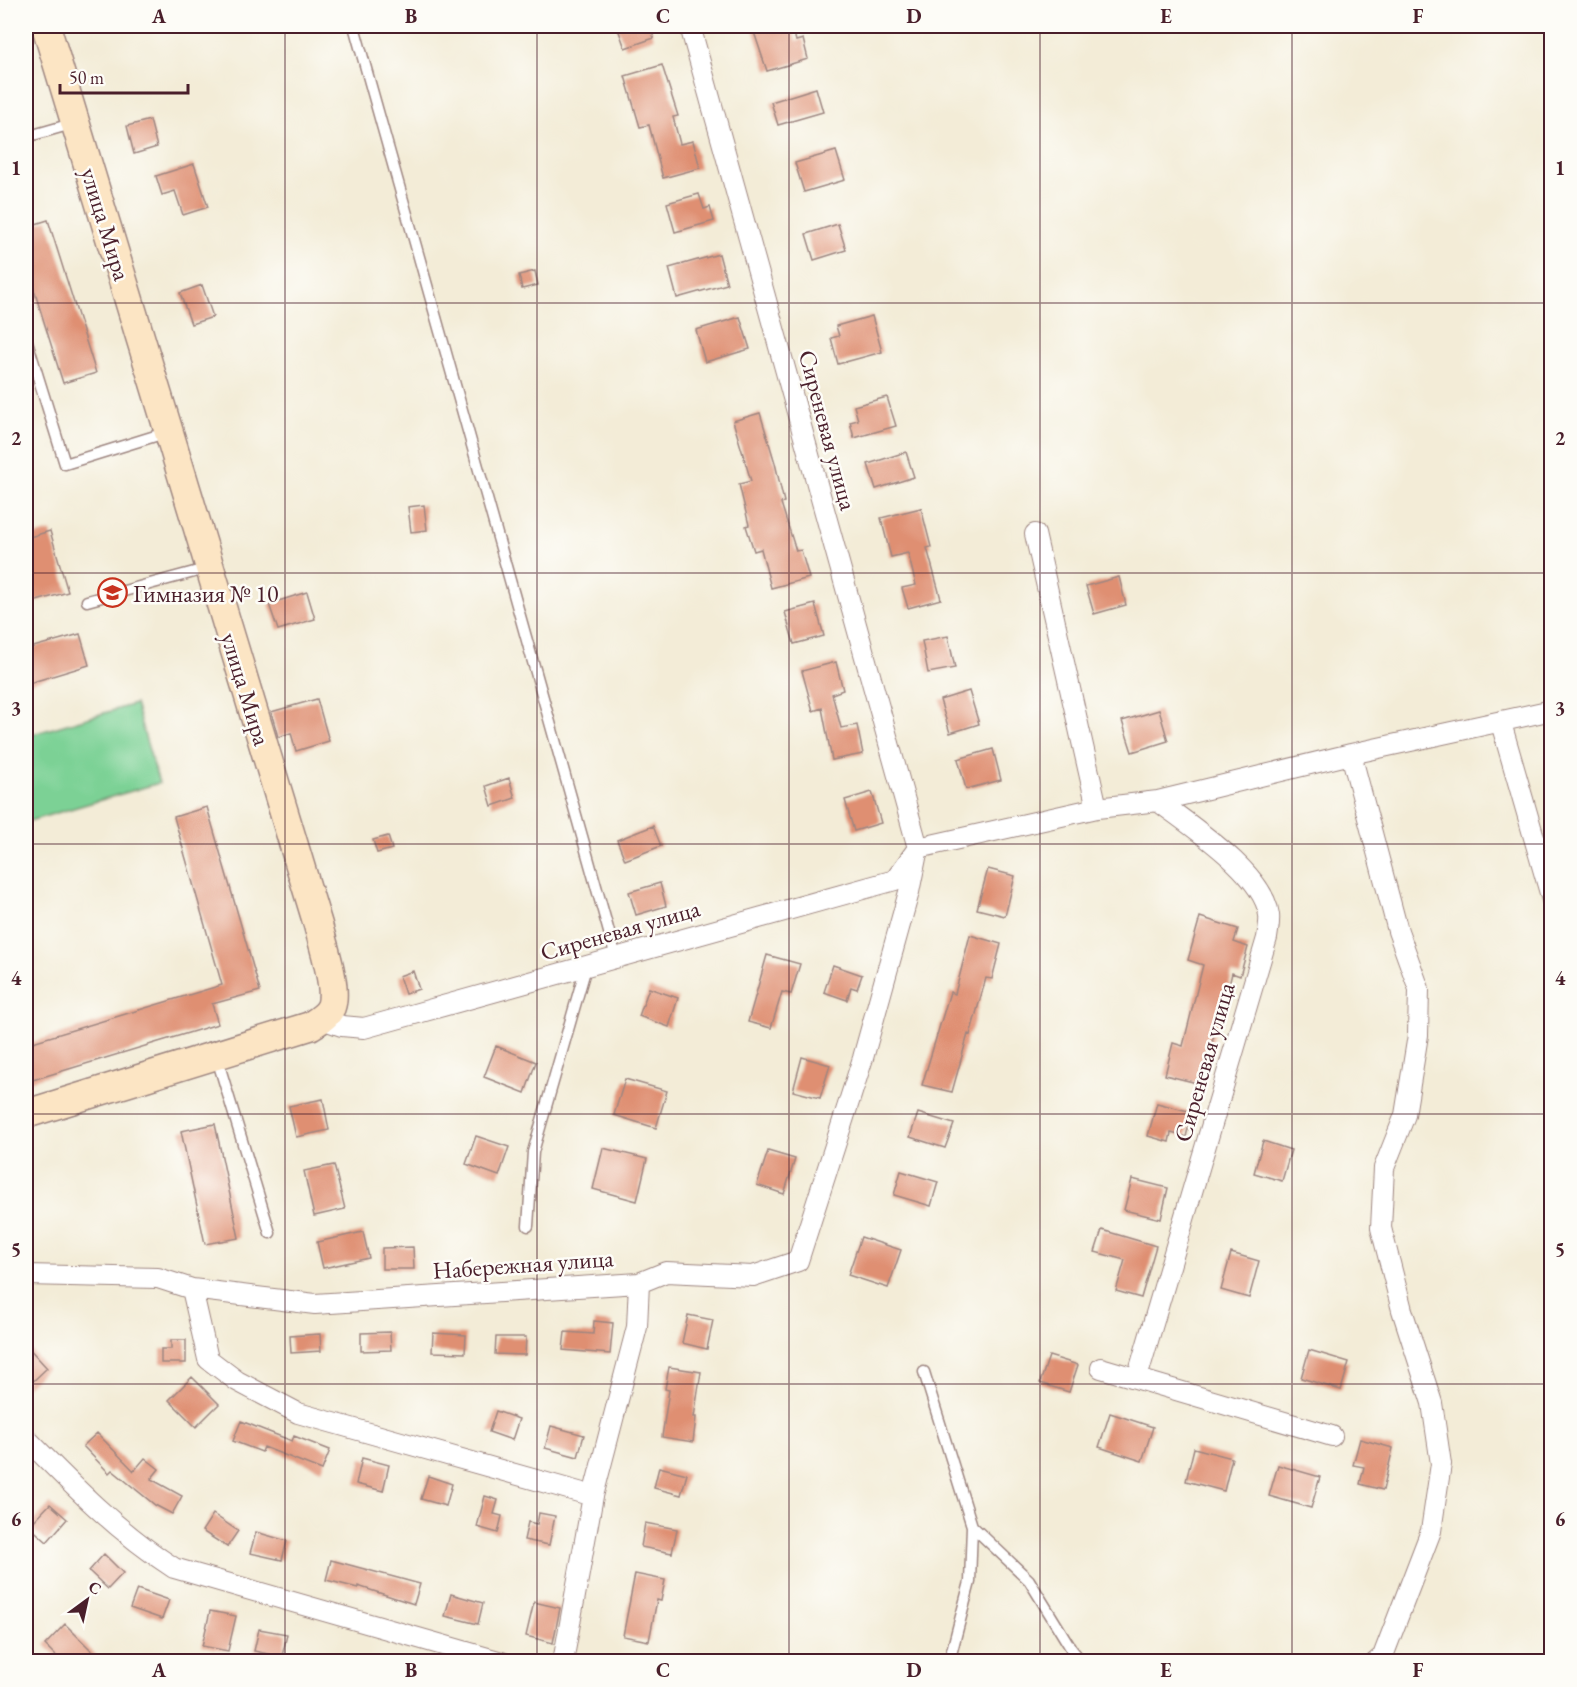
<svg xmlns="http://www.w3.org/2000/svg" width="1577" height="1687" font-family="'EB Garamond',serif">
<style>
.green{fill:#7bd195;stroke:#627860;stroke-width:1.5}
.building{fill:#df8f72}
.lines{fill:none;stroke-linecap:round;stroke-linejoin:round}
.lane-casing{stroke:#9e8681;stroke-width:13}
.street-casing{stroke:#9e8681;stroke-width:22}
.secondary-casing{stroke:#9e8681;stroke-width:31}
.lane{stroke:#fff;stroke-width:10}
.street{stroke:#fff;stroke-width:20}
.secondary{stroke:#fce5c4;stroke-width:28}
.grid{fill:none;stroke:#4a1f2b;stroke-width:1.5;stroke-opacity:0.55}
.labels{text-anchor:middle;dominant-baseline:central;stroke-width:5;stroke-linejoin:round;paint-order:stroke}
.street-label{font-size:24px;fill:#4a1f2b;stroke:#fdfcf7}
.poi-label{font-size:24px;fill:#4a1f2b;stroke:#fdfcf7;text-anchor:start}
.neatline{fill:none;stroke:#4a1f2b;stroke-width:2}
.grid-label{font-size:20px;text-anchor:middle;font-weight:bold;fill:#4a1f2b}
</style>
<rect width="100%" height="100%" fill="#fdfcf7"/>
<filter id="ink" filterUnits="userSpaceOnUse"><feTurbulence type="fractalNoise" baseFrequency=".0167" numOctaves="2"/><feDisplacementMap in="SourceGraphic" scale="12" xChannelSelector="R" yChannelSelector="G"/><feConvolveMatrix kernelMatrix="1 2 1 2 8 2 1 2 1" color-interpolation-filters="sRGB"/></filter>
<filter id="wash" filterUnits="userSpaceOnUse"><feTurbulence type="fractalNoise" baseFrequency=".008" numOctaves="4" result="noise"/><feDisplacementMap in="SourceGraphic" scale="24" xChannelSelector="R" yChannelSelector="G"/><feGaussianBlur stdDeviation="1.35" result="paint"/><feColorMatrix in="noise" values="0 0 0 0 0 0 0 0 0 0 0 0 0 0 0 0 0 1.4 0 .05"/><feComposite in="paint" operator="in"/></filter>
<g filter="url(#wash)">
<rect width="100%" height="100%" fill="#f3ecd7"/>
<path class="green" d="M135 704 159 783 26 822V736Z"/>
<g id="blocks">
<path class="building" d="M617 26H650L654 38 625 48Z
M752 26H792L796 41 803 39 808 59 767 71Z
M662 65 678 116 673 117 680 144 693 141 700 168 663 178 649 125 640 127 625 76Z
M816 88 823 112 778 125 771 102Z
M150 120 157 147 134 154 127 126Z
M836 151 845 180 804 192 795 163Z
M194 164 208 207 183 215 175 191 162 195 156 176Z
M699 194 704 209 710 207 714 221 675 232 667 203Z
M48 220 96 373 63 383 26 264V227Z
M838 224 846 250 814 260 806 234Z
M719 254 727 284 677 298 669 268Z
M535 271 538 285 522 289 519 275Z
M202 285 213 317 191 324 180 293Z
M872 316 882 352 838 364 831 338 839 336 836 326Z
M740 317 750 349 705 362 696 330Z
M887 397 896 426 854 438 850 422 858 420 854 406Z
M760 413 775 463 784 502 781 503 796 551 801 550 809 578 771 588 761 549 754 551 746 526 749 525 739 484 751 481 733 421Z
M906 452 914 477 876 489 868 464Z
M424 505 427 530 411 532 408 507Z
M921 508 931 547 927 548 941 599 908 608 902 588 916 585 908 553 891 557 881 518Z
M50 531 68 592 26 604V538Z
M1119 577 1126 605 1094 614 1086 586Z
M307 592 315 619 278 630 269 604Z
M815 604 824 636 794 644 785 612Z
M80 634 89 665 26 684V649Z
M948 636 955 668 928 673 922 641Z
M836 662 843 690 832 694 841 728 857 725 863 754 832 760 822 708 813 711 802 671Z
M969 691 979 724 950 733 940 700Z
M317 699 329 741 296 751 291 733 278 737 271 712Z
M1159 710 1168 741 1132 752 1122 721Z
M993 749 1001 780 966 789 958 759Z
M509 778 515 798 492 806 486 786Z
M872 792 881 823 854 831 845 800Z
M207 807 260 991 212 1004 218 1024 26 1082V1044L222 985 174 817Z
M653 826 661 846 625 860 617 840Z
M388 836 392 849 377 853 373 840Z
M988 869 1015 876 1005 916 977 909Z
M660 883 666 906 636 915 629 892Z
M1200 917 1238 929 1234 942 1248 947 1240 976 1232 973 1218 1032 1215 1031 1201 1084 1165 1075 1173 1043 1183 1046 1203 965 1188 960Z
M970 935 1001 944 992 979 986 978 970 1035 968 1034 952 1092 922 1085 950 992 955 994Z
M767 955 800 964 791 994 782 992 771 1028 748 1022Z
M833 965 862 975 857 989 851 987 847 1000 824 992Z
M413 971 419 989 405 994 399 976Z
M649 988 678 998 669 1027 639 1016Z
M496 1046 536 1062 525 1093 484 1077Z
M802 1057 830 1065 820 1098 793 1091Z
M625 1079 667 1091 656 1128 614 1115Z
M323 1099 329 1130 296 1137 289 1106Z
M1157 1103 1192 1112 1186 1137 1171 1133 1169 1142 1148 1136Z
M918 1113 954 1124 945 1148 910 1137Z
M215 1124 239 1238 205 1244 181 1131Z
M476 1136 509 1147 499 1176 466 1164Z
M1263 1141 1291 1150 1282 1181 1254 1173Z
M603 1148 647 1159 637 1201 593 1189Z
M768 1151 795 1159 784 1194 757 1185Z
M334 1165 345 1209 314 1216 304 1171Z
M901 1171 938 1182 931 1206 894 1195Z
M1132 1179 1168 1188 1161 1219 1124 1210Z
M1102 1230 1156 1246 1141 1298 1116 1291 1125 1260 1095 1252Z
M363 1232 369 1258 323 1268 317 1242Z
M861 1237 901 1250 888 1288 848 1275Z
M413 1247 414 1269H382V1248Z
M1231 1253 1259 1261 1249 1298 1221 1290Z
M688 1315 713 1320 707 1349 682 1343Z
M594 1321 613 1323 610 1354 563 1350 565 1332 593 1334Z
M390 1332 391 1350 361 1351V1333Z
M433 1333 466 1335 465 1353 432 1352Z
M320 1334 321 1351 291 1353 290 1336Z
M496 1337H526L525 1355 495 1354Z
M171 1340H186V1363H161V1349H171Z
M26 1345 47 1368 26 1388Z
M1309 1350 1349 1362 1341 1390 1301 1378Z
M1049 1356 1078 1365 1069 1392 1040 1383Z
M669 1367 701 1372 694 1417H696L693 1442 662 1437 669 1390 665 1389Z
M192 1377 219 1404 196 1427 169 1400Z
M496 1411 519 1419 512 1440 489 1432Z
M1110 1413 1153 1427 1142 1461 1099 1447Z
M241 1421 292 1441 294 1436 330 1450 322 1470 264 1447 262 1452 233 1441Z
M551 1426 584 1435 578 1457 545 1448Z
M97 1433 134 1471 145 1458 159 1469 151 1479 182 1496 172 1514 155 1505 112 1470 109 1473 83 1446Z
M1360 1439 1393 1448 1383 1490 1360 1484 1364 1467 1353 1465Z
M1194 1448 1232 1458 1224 1491 1186 1481Z
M362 1458 389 1465 383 1491 356 1484Z
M1278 1465 1320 1477 1311 1508 1269 1496Z
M659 1467 687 1474 681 1495 654 1488Z
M428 1476 452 1484 446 1506 421 1499Z
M485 1496 498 1500 494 1514 502 1516 498 1533 477 1527Z
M50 1504 67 1519 47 1542 29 1526Z
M539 1513 555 1516 549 1545 524 1540 528 1522 537 1524Z
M213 1514 238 1531 227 1547 202 1531Z
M645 1523 677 1529 672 1553 641 1547Z
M256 1532 287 1541 282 1560 250 1553Z
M104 1554 123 1573 108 1589 89 1571Z
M331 1560 420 1584 414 1604 358 1586V1588L326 1580Z
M635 1574 665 1580 661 1601 657 1600 649 1641 623 1636Z
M137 1589 169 1600 162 1619 130 1608Z
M451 1594 483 1603 478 1624 445 1616Z
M534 1602 560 1608 553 1643 526 1636Z
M210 1611 236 1616 228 1651 202 1646Z
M65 1624 96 1655 89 1662H62L45 1645Z
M259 1629 287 1634 282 1657 254 1651Z"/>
</g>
</g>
<g filter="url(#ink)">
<use href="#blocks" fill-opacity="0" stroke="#9e8681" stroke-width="1.5"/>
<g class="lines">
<defs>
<path id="lane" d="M354 26 616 957
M26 137 75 123
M26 338 65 464 168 432
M87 601 209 568
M216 1055 270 1233
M528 1226 533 1152 586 967
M924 1372 972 1526 970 1582 949 1662
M972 1526 1029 1580 1072 1650 1082 1662"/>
<path id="street" d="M1035 534 1097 808
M1501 723 1552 900
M1351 754 1398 931 1419 989 1418 1035 1405 1115 1384 1168 1381 1228 1402 1310 1432 1403 1441 1464 1431 1531 1383 1656 1376 1662
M322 1019 342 1026 364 1028 895 880 918 848 690 26
M26 1275 158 1278 192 1289 315 1304 639 1283 666 1272 753 1276 798 1261 863 1058 909 892 918 848 1097 808 1158 801 1351 754 1552 710
M192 1289 208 1359 237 1381 298 1413 593 1496
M1101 1368 1332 1436
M1137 1378 1267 938C1268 930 1270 922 1269 915 1264 873 1189 825 1158 801
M26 1438C72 1485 118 1532 174 1568L502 1662
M563 1662 593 1496 637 1327 639 1283"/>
<path id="secondary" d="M26 1114 310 1026C318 1021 327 1016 331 1007 338 988 323 945 318 925L46 26"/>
</defs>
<use href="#lane" class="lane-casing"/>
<use href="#street" class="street-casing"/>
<use href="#secondary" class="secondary-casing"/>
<use href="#lane" class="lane"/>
<use href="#street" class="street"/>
<use href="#secondary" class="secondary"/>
</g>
</g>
<path class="grid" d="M285 26V1662M537 26V1662M789 26V1662M1040 26V1662M1292 26V1662M26 303H1552M26 573H1552M26 844H1552M26 1114H1552M26 1384H1552"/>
<defs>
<symbol id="school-ring" viewBox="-11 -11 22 22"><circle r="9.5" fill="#fdfcf7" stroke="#c8321e" stroke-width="1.5"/><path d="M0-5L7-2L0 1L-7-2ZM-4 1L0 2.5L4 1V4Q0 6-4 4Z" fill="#c8321e"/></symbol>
</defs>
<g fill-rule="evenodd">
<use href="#school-ring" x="96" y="576" width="33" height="33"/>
</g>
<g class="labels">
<g class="street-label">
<text transform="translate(106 224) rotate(73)">улица Мира</text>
<text transform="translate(828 430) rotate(75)">Сиреневая улица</text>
<text transform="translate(246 689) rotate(73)">улица Мира</text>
<text transform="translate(620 930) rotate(-16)">Сиреневая улица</text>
<text transform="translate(1204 1062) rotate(-74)">Сиреневая улица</text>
<text transform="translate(523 1264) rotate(-4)">Набережная улица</text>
</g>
<g class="poi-label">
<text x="133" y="593">Гимназия № 10</text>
</g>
</g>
<rect width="1577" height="1687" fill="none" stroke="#fdfcf7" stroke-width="66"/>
<g transform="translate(87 1600) rotate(33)" stroke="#fdfcf7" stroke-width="4.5" paint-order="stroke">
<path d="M0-4.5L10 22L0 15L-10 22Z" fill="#4a1f2b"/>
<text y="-9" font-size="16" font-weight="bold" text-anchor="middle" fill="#4a1f2b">С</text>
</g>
<path d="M60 84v9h128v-9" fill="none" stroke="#4a1f2b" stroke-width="3"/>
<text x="69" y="84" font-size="18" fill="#4a1f2b" stroke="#fdfcf7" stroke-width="4.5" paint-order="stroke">50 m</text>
<rect x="33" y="33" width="1511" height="1621" class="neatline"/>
<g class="grid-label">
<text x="159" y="23">A</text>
<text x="411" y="23">B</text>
<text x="663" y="23">C</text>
<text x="914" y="23">D</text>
<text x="1166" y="23">E</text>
<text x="1418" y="23">F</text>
<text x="16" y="175">1</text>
<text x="1560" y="175">1</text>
<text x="16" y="445">2</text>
<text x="1560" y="445">2</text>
<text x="16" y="715">3</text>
<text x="1560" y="715">3</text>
<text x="16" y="985">4</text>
<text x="1560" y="985">4</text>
<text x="16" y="1256">5</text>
<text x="1560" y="1256">5</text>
<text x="16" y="1526">6</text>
<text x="1560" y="1526">6</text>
<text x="159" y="1677">A</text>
<text x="411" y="1677">B</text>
<text x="663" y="1677">C</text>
<text x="914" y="1677">D</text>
<text x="1166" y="1677">E</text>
<text x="1418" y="1677">F</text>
</g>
</svg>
